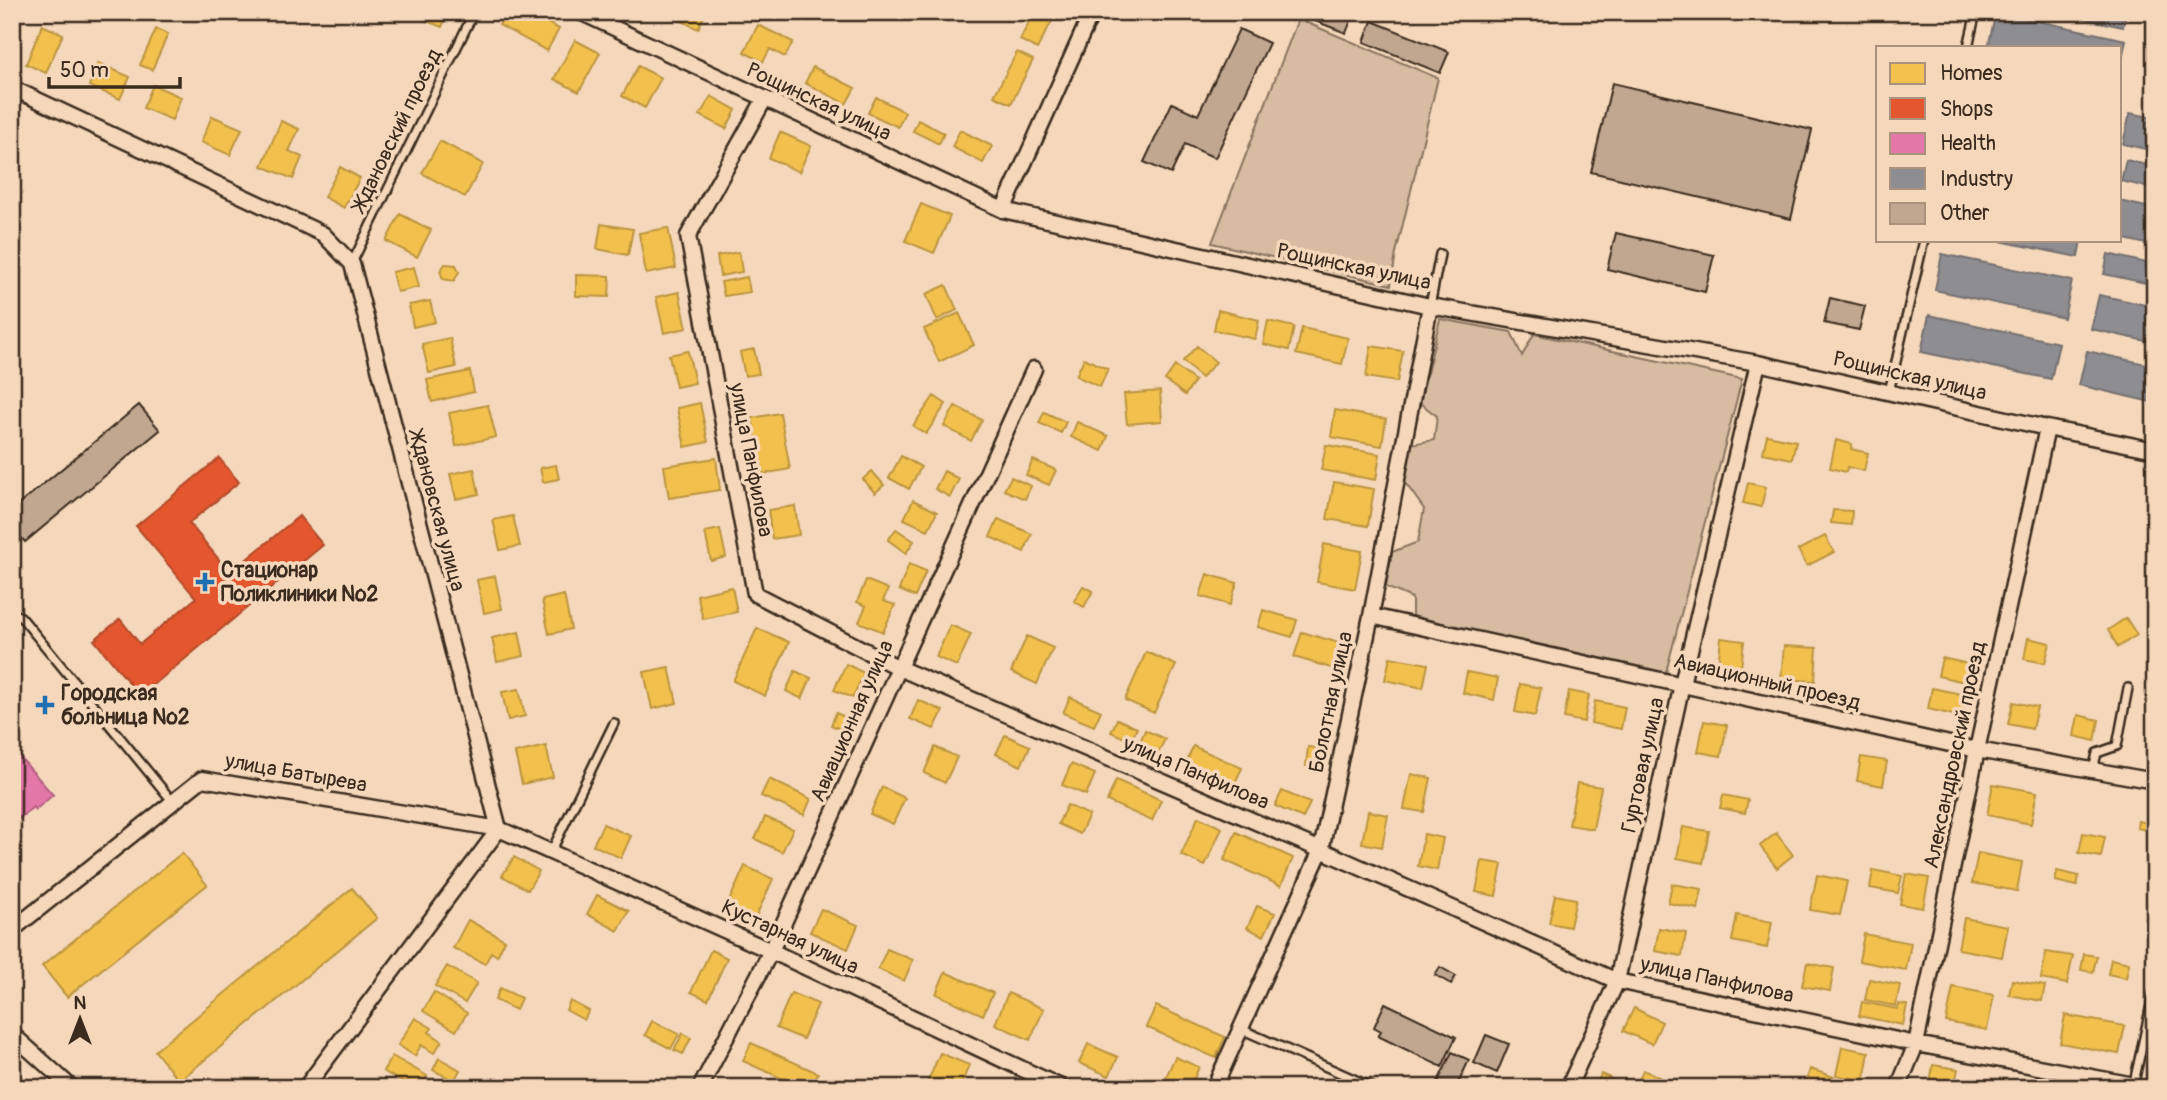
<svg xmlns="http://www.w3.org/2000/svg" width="2167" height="1100" font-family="Pangolin,sans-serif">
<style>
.green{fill:#d7bca2;stroke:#897360;stroke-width:2}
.homes{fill:#f2c14e;stroke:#bb9440;stroke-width:2}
.shops{fill:#e4572e;stroke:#b14a29;stroke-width:2}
.health{fill:#e377a8;stroke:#b1607f;stroke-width:2}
.industry{fill:#8d8d92;stroke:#746f6f;stroke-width:2}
.building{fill:#c1a790;stroke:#3b2a1e;stroke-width:2}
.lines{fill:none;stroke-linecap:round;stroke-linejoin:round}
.service-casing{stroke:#3b2a1e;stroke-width:12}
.minor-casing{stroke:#3b2a1e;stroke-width:19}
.service{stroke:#f5d8bb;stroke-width:7}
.minor{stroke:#f5d8bb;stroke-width:14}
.poi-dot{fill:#1f6fb2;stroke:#f5d8bb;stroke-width:2.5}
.labels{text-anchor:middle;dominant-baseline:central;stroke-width:7;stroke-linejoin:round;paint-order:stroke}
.street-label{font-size:21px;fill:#3b2a1e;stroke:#f5d8bb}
.poi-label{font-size:21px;font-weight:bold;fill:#3b2a1e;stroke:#f5d8bb;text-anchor:start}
</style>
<rect width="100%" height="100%" fill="#f5d8bb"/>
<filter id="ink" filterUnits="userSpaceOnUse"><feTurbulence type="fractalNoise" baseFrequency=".0143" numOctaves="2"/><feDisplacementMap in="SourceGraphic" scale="14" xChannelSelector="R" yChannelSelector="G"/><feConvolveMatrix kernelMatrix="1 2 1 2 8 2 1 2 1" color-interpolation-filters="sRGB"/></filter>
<g filter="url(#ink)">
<path class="green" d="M1298 19 1438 78 1396 253 1391 285 1212 243Z
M1440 319 1511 332 1522 356 1534 334 1742 379 1665 676 1412 616V598L1386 587 1392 552 1418 542 1424 509 1404 481 1411 444 1434 440 1437 416 1420 403Z"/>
<path class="homes" d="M424 12H448L442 27 421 19Z
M506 12H528L559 29 547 51 499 25Z
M684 12H706L698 29 680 20Z
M1034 12H1040L1053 19 1037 49 1020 40Z
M42 25 63 34 46 73 26 64Z
M758 25 793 42 785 57 770 49 763 62 744 52Z
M156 29 168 34 152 70 140 65Z
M575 40 600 53 579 92 554 79Z
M1017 52 1033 60 1011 104 994 96Z
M98 63 130 77 120 99 89 86Z
M638 66 661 78 645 108 622 96Z
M813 67 855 88 846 104 805 83Z
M153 85 181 97 172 120 143 108Z
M711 96 736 110 726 129 700 115Z
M876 97 905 112 898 127 868 113Z
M212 116 242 129 230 155 201 142Z
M918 120 944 133 939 144 913 131Z
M281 121 299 129 289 151 302 157 293 179 262 166Z
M960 130 992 146 983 163 952 147Z
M780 132 811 146 799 172 769 158Z
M440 141 483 164 465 197 422 173Z
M340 167 360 178 344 208 324 197Z
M921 204 950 216 934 253 905 241Z
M400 214 431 230 417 257 386 241Z
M601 224 633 229 628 255 597 249Z
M668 228 676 268 646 274 639 233Z
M739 252 742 272 720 276 717 256Z
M445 264 456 265 459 272 454 281 443 279 440 271Z
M414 267 419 287 397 292 392 272Z
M576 275 610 276 609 297 576 296Z
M747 277 750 292 724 296 721 282Z
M946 285 957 310 937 320 926 294Z
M679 292 687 328 664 333 656 297Z
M430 301 435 322 413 327 409 305Z
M1218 310 1259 320 1255 339 1214 330Z
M959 313 974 345 939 362 924 329Z
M1268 321 1294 327 1289 350 1263 344Z
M1302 328 1348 338 1342 364 1296 354Z
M450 338 456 367 429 373 422 344Z
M1197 346 1216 362 1201 378 1183 361Z
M1371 346 1403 351 1397 382 1366 377Z
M754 349 759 374 745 376 740 352Z
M688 351 695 383 676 387 669 355Z
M1084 358 1108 369 1100 387 1076 376Z
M1175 366 1195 381 1185 395 1165 380Z
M470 371 474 392 432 402 427 380Z
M1160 391 1162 421 1127 424 1124 394Z
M934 396 946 404 926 434 913 426Z
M700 403 708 442 685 447 677 408Z
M488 405 496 437 456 446 449 413Z
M955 406 982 420 971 441 944 426Z
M1335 410 1386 419 1382 446 1331 437Z
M1044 412 1066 422 1061 433 1039 423Z
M780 413 790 469 763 474 752 418Z
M1077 422 1108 436 1102 451 1071 437Z
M1767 435 1796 441 1792 459 1763 453Z
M1836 440 1852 444 1851 449 1868 453 1864 471 1847 467 1846 472 1830 468Z
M1326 445 1380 454 1376 480 1321 470Z
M901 456 921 467 909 489 889 478Z
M716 458 720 490 669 498 664 466Z
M1033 460 1056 470 1049 485 1026 475Z
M556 465 559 479 543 482 540 468Z
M474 469 479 494 456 499 450 474Z
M872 471 884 485 875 493 863 479Z
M944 471 959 479 950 497 935 489Z
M1011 477 1031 486 1025 499 1004 490Z
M1334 482 1374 489 1368 526 1327 519Z
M1748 483 1766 487 1761 507 1743 503Z
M913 500 937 512 928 530 904 519Z
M795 506 799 535 772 539 768 510Z
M1833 510 1852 511 1851 525 1831 523Z
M513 516 520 546 500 550 493 520Z
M998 519 1032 534 1024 552 990 537Z
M720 529 726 557 711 561 705 532Z
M896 529 914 541 906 553 888 540Z
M1825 536 1834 552 1807 566 1798 550Z
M1324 544 1362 551 1355 589 1317 582Z
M909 564 926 571 915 597 899 590Z
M1207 574 1237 583 1230 605 1200 596Z
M495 576 502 609 484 613 477 580Z
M866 580 888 589 883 601 895 605 883 632 859 622 866 606 857 602Z
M1083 586 1093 591 1084 607 1074 601Z
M732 587 737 612 703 619 697 595Z
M564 595 571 629 549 634 542 600Z
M1263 610 1297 620 1292 637 1258 627Z
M2126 618 2137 635 2118 647 2108 630Z
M950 625 971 634 957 666 936 657Z
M757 628 789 642 765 696 733 681Z
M519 632 524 656 497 662 492 638Z
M1302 632 1346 645 1338 670 1294 657Z
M1027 636 1053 648 1037 684 1011 672Z
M1721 638 1744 641 1741 668 1718 666Z
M2028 638 2050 643 2045 663 2024 659Z
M1784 646 1817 648 1815 681 1781 679Z
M1146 652 1176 665 1154 713 1125 700Z
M1390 657 1428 664 1423 688 1385 680Z
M1942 658 1973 665 1969 683 1938 676Z
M846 664 864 673 853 698 834 690Z
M669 667 677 703 652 709 644 672Z
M795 671 811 678 802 699 786 691Z
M1467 672 1498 678 1494 700 1463 693Z
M1520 684 1541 688 1535 716 1515 712Z
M1932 688 1966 695 1962 717 1928 709Z
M519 689 525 716 508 720 502 692Z
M1569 691 1589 695 1584 722 1564 718Z
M1070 697 1101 711 1094 726 1063 713Z
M918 700 943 711 934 729 910 719Z
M1595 701 1625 707 1621 729 1591 723Z
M2013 702 2037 707 2032 729 2008 724Z
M836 713 854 721 849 733 831 725Z
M2078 715 2099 720 2095 741 2074 736Z
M1117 719 1137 728 1131 741 1111 732Z
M1704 721 1727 725 1721 756 1698 752Z
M1145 730 1165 739 1157 756 1138 747Z
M1005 735 1030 746 1021 766 996 754Z
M546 746 553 777 522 784 515 753Z
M1193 746 1242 768 1233 787 1185 766Z
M935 747 957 757 945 783 924 773Z
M1308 747 1322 749 1319 768 1306 766Z
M1640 755 1649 757 1645 777 1636 775Z
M1861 757 1887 761 1883 786 1857 781Z
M1071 764 1095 774 1086 795 1062 785Z
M1411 774 1431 778 1424 812 1404 809Z
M769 779 811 799 804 815 761 796Z
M1116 780 1161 800 1152 821 1107 801Z
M1577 783 1601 787 1593 829 1569 825Z
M1993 784 2037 792 2031 824 1987 815Z
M882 787 905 798 893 824 870 814Z
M1282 791 1310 803 1303 818 1275 806Z
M1723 795 1748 800 1745 813 1720 808Z
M1067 805 1089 815 1080 834 1058 824Z
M1368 811 1388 815 1382 847 1362 843Z
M765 817 793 829 782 852 755 839Z
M1198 817 1222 828 1205 866 1181 855Z
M2138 821 2155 824V832L2137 828Z
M603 824 631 836 621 858 593 845Z
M1683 827 1709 831 1703 863 1677 858Z
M1236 832 1293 858 1281 886 1224 860Z
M1776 833 1793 855 1777 868 1760 846Z
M2083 833 2105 837 2101 857 2079 853Z
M1424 834 1443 838 1437 870 1418 866Z
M182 853 207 885 67 997 42 966Z
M1978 853 2022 862 2017 891 1972 883Z
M514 857 539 871 528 890 502 876Z
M1482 861 1502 864 1496 896 1476 892Z
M745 866 773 879 753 923 725 910Z
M1873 870 1902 876 1898 893 1870 888Z
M2057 871 2079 876 2077 886 2055 881Z
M1906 874 1929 878 1923 908 1900 904Z
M1817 875 1847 881 1840 915 1810 910Z
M1672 884 1702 889 1698 909 1668 903Z
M352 888 377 918 179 1081 155 1051Z
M597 895 629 911 618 931 587 914Z
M1555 895 1576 899 1570 927 1549 923Z
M1257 906 1275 913 1264 936 1247 928Z
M821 909 858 925 848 949 810 932Z
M1737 915 1772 922 1767 948 1732 941Z
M1964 918 2008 926 2002 957 1958 949Z
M468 920 505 940 497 956 491 952 485 964 453 948Z
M1659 928 1686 933 1682 956 1655 951Z
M1864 934 1911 943 1906 970 1859 961Z
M887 949 913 960 904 981 878 969Z
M711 950 727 958 708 1000 691 992Z
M2046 952 2073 956 2067 984 2041 979Z
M2084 954 2097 956 2093 972 2081 970Z
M2111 959 2129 963 2126 978 2108 974Z
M1807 963 1834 968 1830 991 1802 986Z
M447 966 477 983 465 1003 435 986Z
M945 972 993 993 983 1015 936 994Z
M1869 979 1900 985 1896 1006 1865 1000Z
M2012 980 2045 986 2042 1001 2009 995Z
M1953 987 1994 995 1987 1030 1946 1022Z
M500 988 521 998 516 1010 495 1000Z
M434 992 467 1013 456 1031 423 1011Z
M791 993 818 1004 803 1039 776 1028Z
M1008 993 1044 1009 1030 1040 995 1024Z
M570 1001 589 1011 584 1020 566 1010Z
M1862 1002 1898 1009 1899 1004 1907 1005 1903 1025 1859 1016Z
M1156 1006 1225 1037 1216 1058 1146 1027Z
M1634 1008 1662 1022 1652 1044 1623 1031Z
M2065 1015 2125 1026 2119 1054 2060 1043Z
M415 1018 432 1028 429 1032 442 1041 434 1053 421 1045 415 1056 398 1045Z
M652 1021 679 1034 671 1049 645 1035Z
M683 1033 691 1038 683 1054 674 1050Z
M751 1043 818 1073 812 1088H803L743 1061Z
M1088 1044 1118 1057 1109 1076 1079 1063Z
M1842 1047 1869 1052 1864 1081 1836 1075Z
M940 1053 969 1065 960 1088H925Z
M392 1056 427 1076 421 1088H412L383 1071Z
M1175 1057 1199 1067 1190 1088H1161Z
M439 1058 460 1070 454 1081 433 1070Z
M1933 1065 1958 1069 1954 1088H1929Z
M1810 1069 1834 1077 1831 1088H1804Z
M1643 1070 1663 1079 1659 1088H1642L1637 1085Z
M1601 1074 1621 1083 1619 1088H1595Z
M639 1078 658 1088H634Z"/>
<path class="shops" d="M219 458 239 482 189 523 230 573 299 516 323 545 140 696 94 640 120 619 140 644 196 598 136 526Z"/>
<path class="health" d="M12 748 53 795 35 810 33 807 12 825Z"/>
<path class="industry" d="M1996 12 2126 40 2120 68V47H1988Z
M2052 12H2126L2123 27Z
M2130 113 2155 118V151L2123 144Z
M2126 160 2155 167V189L2121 181Z
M2120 201 2155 209V246L2120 238Z
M1995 240H2081L2078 257Z
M1942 254 2072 281 2064 318 1935 290Z
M2108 254 2155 265V285L2104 274Z
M2099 295 2155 307V343L2091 329Z
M1929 315 2059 343 2051 379 1921 352Z
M2087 351 2155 366V403L2079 385Z"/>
<path class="building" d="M1297 12H1336L1352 18 1346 33 1297 14Z
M1372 21 1449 52 1440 73 1364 42Z
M1239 29 1269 43 1215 158 1185 144 1171 174 1144 162 1172 103 1198 115Z
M1612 83 1812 130 1791 219 1591 172Z
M1616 233 1714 255 1705 292 1607 269Z
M1830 298 1865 306 1859 330 1824 323Z
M139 405 160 430 25 542 12 527V510Z
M1440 967 1456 976 1451 984 1435 975Z
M1385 1003 1456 1037 1442 1067 1378 1036 1381 1031 1374 1027Z
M1486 1035 1509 1044 1497 1073 1474 1063Z
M1452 1052 1469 1060 1456 1088H1435Z"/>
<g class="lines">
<defs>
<path id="service" d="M1968 47 1976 12
M352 263 474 12
M1430 306 1440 254
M1889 392 1924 240
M12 613 21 617 173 802
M2093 770 2097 753 2117 746 2128 688
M551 852 614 723
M1241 1029 1374 1088
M2133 1087 2155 987"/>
<path id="minor" d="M580 12 1003 210 1430 306 1758 363 2047 428 2155 450
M12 88 323 234 352 264 499 829
M764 100 688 236 755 594 899 668 1321 850 1617 981 1916 1044 2134 1085
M1003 210 1092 12
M1371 616 1977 750 2155 781
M12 930 202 779 499 829 771 951 1063 1088
M12 1034 72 1088
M305 1088 499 829
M700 1088 771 951 1034 369
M1214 1088 1321 850 1371 616 1430 306
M1568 1088 1617 981 1682 684 1758 363
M1898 1088 1916 1044 1977 750 2047 428"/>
</defs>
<use href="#service" class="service-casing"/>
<use href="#minor" class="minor-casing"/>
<use href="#service" class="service"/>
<use href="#minor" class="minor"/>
</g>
</g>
<g class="poi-dot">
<path d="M201.5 571.5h7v7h7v7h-7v7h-7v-7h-7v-7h7z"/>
<path d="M41.5 694.5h7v7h7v7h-7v7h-7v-7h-7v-7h7z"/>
</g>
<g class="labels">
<g class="street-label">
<text transform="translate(819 102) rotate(25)">Рощинская улица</text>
<text transform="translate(397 130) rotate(-64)">Ждановский проезд</text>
<text transform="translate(1354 267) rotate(12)">Рощинская улица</text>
<text transform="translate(1910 376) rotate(13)">Рощинская улица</text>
<text transform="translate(751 460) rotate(79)">улица Панфилова</text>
<text transform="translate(437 511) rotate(75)">Ждановская улица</text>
<text transform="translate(1767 682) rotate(13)">Авиационный проезд</text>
<text transform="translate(1331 702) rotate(-78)">Болотная улица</text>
<text transform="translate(852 721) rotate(-66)">Авиационная улица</text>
<text transform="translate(1955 755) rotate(-78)">Александровский проезд</text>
<text transform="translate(1643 765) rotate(-78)">Гуртовая улица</text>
<text transform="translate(296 773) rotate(10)">улица Батырева</text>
<text transform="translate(1196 773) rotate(23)">улица Панфилова</text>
<text transform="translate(790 937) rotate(25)">Кустарная улица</text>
<text transform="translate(1717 980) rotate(12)">улица Панфилова</text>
</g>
<g class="poi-label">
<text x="221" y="570">Стационар<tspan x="221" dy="24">Поликлиники №2</tspan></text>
<text x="61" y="693">Городская<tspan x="61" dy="24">больница №2</tspan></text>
</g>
</g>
<rect width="2167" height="1100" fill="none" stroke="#f5d8bb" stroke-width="42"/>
<rect x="21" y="21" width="2125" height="1058" fill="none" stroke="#3b2a1e" stroke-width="2.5" filter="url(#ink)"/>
<rect x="1876" y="46" width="245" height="196" fill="#f5d8bb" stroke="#ab927c" stroke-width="2"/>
<rect x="1890" y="63" width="35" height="21" fill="#f2c14e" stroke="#ab927c" stroke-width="2"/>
<text x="1940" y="80" font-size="21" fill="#3b2a1e">Homes</text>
<rect x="1890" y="98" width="35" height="21" fill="#e4572e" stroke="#ab927c" stroke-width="2"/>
<text x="1940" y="116" font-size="21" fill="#3b2a1e">Shops</text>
<rect x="1890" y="133" width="35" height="21" fill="#e377a8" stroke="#ab927c" stroke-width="2"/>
<text x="1940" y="150" font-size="21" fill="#3b2a1e">Health</text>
<rect x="1890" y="168" width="35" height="21" fill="#8d8d92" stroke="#ab927c" stroke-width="2"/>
<text x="1940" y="186" font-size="21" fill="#3b2a1e">Industry</text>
<rect x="1890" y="203" width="35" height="21" fill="#c1a790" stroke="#ab927c" stroke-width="2"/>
<text x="1940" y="220" font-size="21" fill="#3b2a1e">Other</text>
<g transform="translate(80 1019)" stroke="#f5d8bb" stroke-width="5" paint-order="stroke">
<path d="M0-5L12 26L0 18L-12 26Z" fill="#3b2a1e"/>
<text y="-10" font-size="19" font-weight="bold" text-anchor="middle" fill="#3b2a1e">N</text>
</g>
<path d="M49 77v10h131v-10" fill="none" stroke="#3b2a1e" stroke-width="3.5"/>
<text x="60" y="77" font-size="21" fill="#3b2a1e" stroke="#f5d8bb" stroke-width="5" paint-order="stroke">50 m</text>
</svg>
